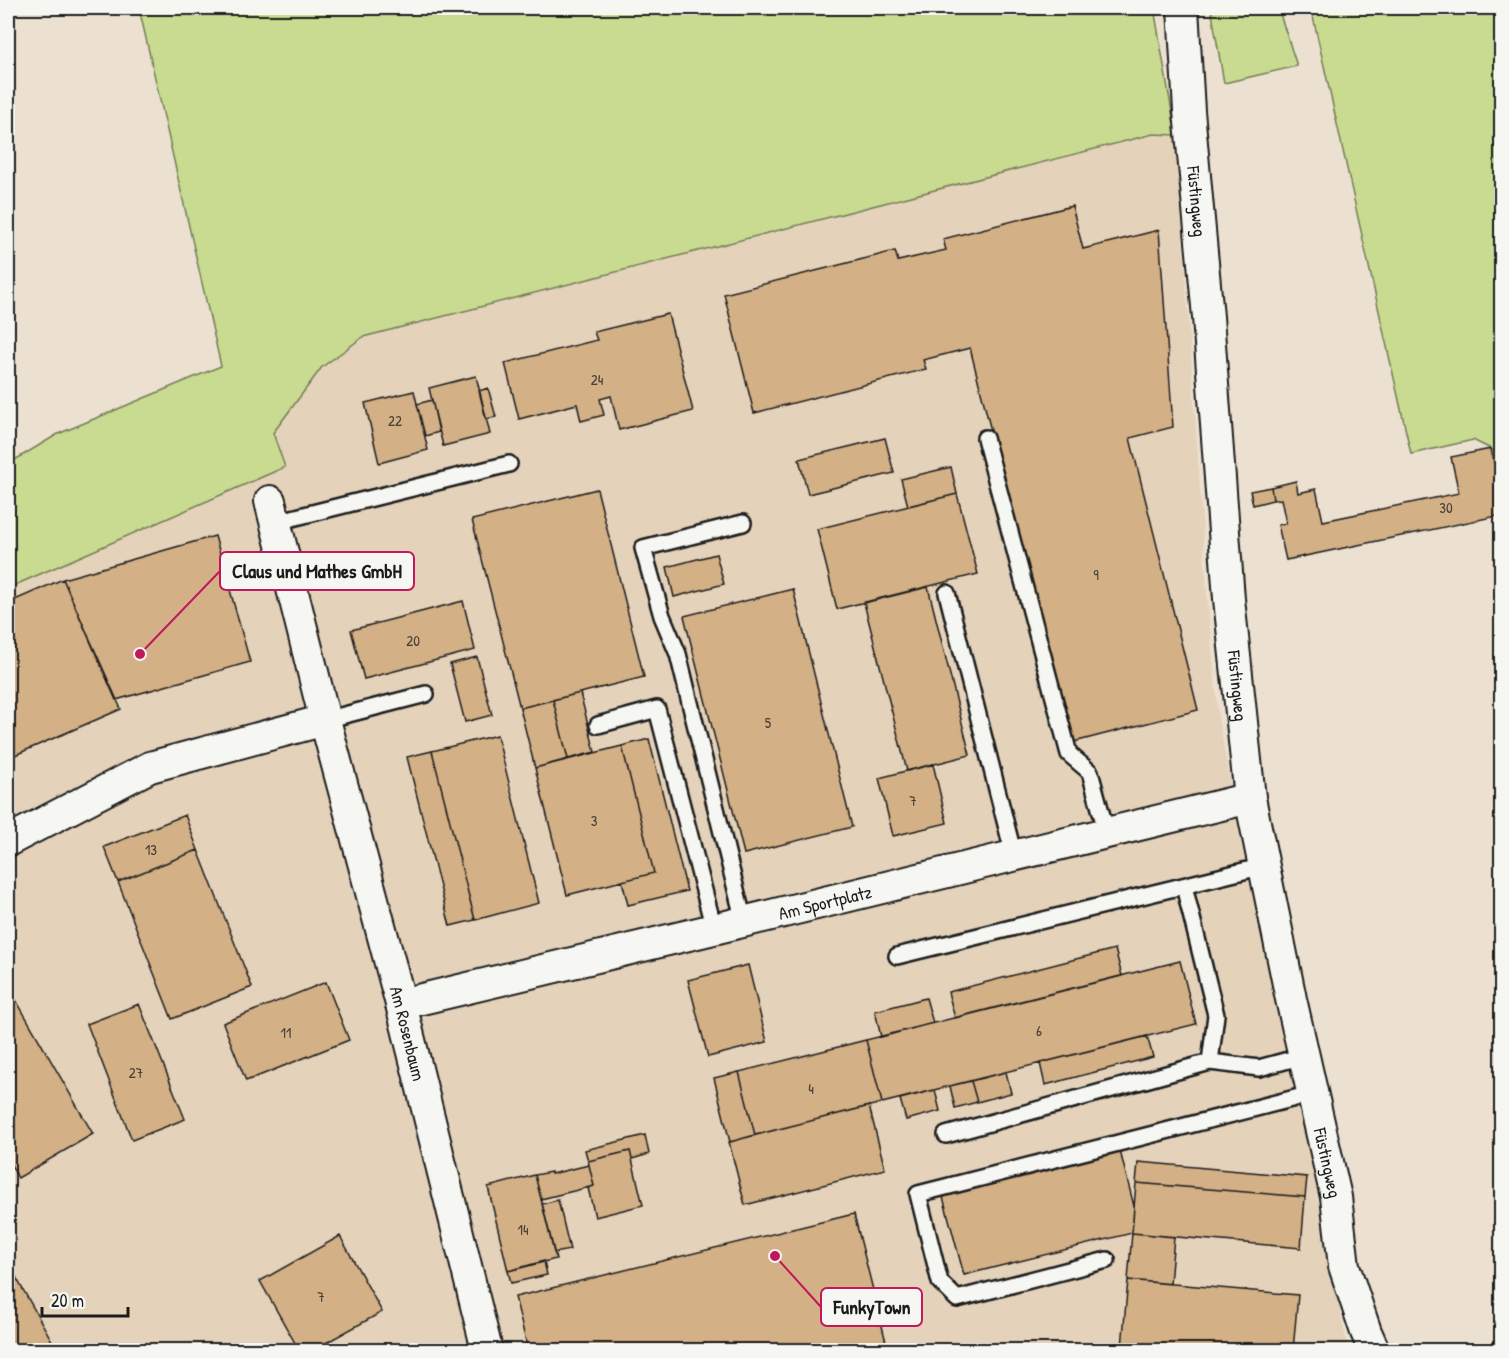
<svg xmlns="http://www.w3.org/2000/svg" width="1509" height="1358" font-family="'Patrick Hand',sans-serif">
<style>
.built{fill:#e4d2ba}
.green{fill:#c9db90;stroke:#727c56;stroke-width:1.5}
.building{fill:#d3b085;stroke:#1c1c1c;stroke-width:1.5}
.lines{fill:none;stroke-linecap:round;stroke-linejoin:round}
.lane-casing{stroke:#1c1c1c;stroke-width:20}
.street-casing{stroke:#1c1c1c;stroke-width:34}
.lane{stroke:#f6f6f2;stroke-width:15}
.street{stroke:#f6f6f2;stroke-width:30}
.labels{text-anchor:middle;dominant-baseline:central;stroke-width:6;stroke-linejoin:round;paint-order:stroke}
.number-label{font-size:15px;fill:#4a4136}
.street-label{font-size:18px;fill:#1c1c1c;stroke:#f6f6f2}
.leader{fill:none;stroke:#c2185b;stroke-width:2}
.callout-dot{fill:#c2185b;stroke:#f6f6f2;stroke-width:2}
.callout{fill:#f6f6f2;stroke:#c2185b;stroke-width:2}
.callout-label{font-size:20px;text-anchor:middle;font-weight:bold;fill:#1c1c1c}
</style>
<rect width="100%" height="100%" fill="#ece1d1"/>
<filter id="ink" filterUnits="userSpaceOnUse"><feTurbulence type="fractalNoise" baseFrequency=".0167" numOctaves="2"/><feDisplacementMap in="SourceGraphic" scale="12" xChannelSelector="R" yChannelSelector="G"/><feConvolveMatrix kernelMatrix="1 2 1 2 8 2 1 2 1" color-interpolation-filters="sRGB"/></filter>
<g filter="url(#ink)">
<path class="built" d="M1153 134 1176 135 1208 607 1219 722 1245 859 1297 1072 1318 1201 1348 1350H8V588L250 478 285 466 273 433 322 367 363 337Z"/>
<path class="green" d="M139 8H1154L1176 135 1153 134 363 337 322 367 273 433 285 467 8 588V464L58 434 221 366Z
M1211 8H1278L1297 66 1224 83Z
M1311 8H1501V457L1491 449 1473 440 1411 454Z"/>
<path class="building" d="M1072 206 1083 249 1159 230 1173 427 1130 438 1198 710 1070 743 970 348 923 360 926 369 754 413 724 294 895 251 898 261 946 250 943 239Z
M668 314 693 411 619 430 611 396 600 399 604 415 581 421 577 404 519 419 505 363 597 340 594 332Z
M476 376 490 434 443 446 429 388Z
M488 388 496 417 486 419 479 391Z
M414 391 428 450 379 463 365 403Z
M432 400 439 432 425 436 417 404Z
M885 438 894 473 808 494 799 459Z
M1491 449 1502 500V515L1286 560 1278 525 1286 523 1281 499 1273 500 1271 487 1296 481 1298 493 1316 489 1323 521 1459 493 1451 457Z
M951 467 957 494 908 506 901 479Z
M1271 487 1273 500 1253 505 1250 491Z
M597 489 644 677 520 708 472 520Z
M957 494 978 574 837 609 817 529Z
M215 536 250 662 116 700 63 579Z
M716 554 724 584 674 597 667 567Z
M63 579 121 709 8 758V603Z
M928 587 970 755 907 771 864 603Z
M793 589 852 827 744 854 684 616Z
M463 601 475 650 364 679 351 630Z
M477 657 492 715 465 722 450 664Z
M580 693 595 752 568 759 553 700Z
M553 700 568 759 535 768 520 708Z
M497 735 539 903 475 920 432 751Z
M649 739 687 891 628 905 622 881 654 873 622 746Z
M622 746 654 873 567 895 535 768Z
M432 751 475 920 450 926 407 757Z
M933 764 947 823 893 836 879 778Z
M185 815 198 850 118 882 104 847Z
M198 850 252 987 172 1019 118 882Z
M1115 949 1122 976 955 1018 948 992Z
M1180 961 1196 1024 882 1103 866 1040Z
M748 965 767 1042 708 1057 688 980Z
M326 982 349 1040 246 1081 223 1023Z
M8 986 93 1134 18 1178 8 1159Z
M926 998 933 1023 881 1037 875 1011Z
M139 1004 185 1119 132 1140 87 1024Z
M1147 1036 1153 1057 1045 1085 1040 1063Z
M866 1040 882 1103 755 1135 739 1072Z
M739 1072 755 1135 730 1142 714 1078Z
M1006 1072 1011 1093 977 1102 971 1081Z
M971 1081 977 1102 955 1108 950 1086Z
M935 1090 940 1111 906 1120 900 1099Z
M869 1106 885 1169 745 1205 729 1142Z
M645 1135 649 1154 632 1159 630 1151 588 1161 585 1150Z
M630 1151 643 1205 595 1217 588 1188 594 1186 588 1161Z
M1120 1151 1134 1206 1132 1233 964 1275 943 1197Z
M1138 1162 1307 1177 1305 1197 1136 1183Z
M589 1165 594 1186 541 1199 535 1175 551 1172V1174Z
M535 1175 556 1259 508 1271 488 1187Z
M1136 1183 1305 1197 1301 1248 1132 1233Z
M558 1200 570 1250 554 1253 542 1204Z
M854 1214 888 1350H528L515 1297Z
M1132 1233 1174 1237 1170 1284 1128 1280Z
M340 1236 382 1312 313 1350H299L260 1281Z
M544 1261 547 1275 511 1283 508 1271Z
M8 1263 57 1350H8Z
M1128 1280 1298 1295 1293 1350H1168L1122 1347Z"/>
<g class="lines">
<defs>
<path id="lane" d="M985 438 1069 754 1090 772 1107 834
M276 522 509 464
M743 523 643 548 662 616 678 654 744 922
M947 593 1014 856
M325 720 426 694
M598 725 657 709 714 929
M1184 886 1216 1015 1210 1062
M897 956 1264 866
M946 1135 1210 1062 1259 1068 1303 1056
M1107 1260 957 1299 940 1282 918 1194 1311 1094"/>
<g id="street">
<path id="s1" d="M1183 8 1189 111 1208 317 1229 599 1250 798 1291 999 1336 1197 1344 1266 1366 1332 1374 1350"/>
<path id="s2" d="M270 501 325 720 401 1004 487 1350"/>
<path d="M8 841 150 767 325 720"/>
<path id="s3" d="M401 1004 714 929 1250 798"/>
</g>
</defs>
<use href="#lane" class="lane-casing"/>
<use href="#street" class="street-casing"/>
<use href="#lane" class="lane"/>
<use href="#street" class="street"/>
</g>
</g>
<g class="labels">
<g class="number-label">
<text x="597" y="379">24</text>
<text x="395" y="420">22</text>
<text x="1446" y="507">30</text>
<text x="1096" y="574">9</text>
<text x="413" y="640">20</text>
<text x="768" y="722">5</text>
<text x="913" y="800">7</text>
<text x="594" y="820">3</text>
<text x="151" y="849">13</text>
<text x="1039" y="1030">6</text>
<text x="286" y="1032">11</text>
<text x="136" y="1072">27</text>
<text x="811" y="1088">4</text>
<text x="523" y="1229">14</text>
<text x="321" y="1296">7</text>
</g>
<g class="street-label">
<text stroke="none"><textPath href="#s1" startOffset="194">Füstingweg</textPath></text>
<text stroke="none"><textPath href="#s1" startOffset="680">Füstingweg</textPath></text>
<text stroke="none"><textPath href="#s3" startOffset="436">Am Sportplatz</textPath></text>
<text stroke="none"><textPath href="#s2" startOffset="550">Am Rosenbaum</textPath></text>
<text stroke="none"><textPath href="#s1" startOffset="1166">Füstingweg</textPath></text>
</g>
</g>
<path class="leader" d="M140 654L220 571M775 1256L821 1307"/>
<g class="callout-dot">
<circle cx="140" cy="654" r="6"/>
<circle cx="775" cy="1256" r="6"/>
</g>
<g class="callout">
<rect x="220" y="552" width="194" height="38" rx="6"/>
<rect x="821" y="1288" width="101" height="38" rx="6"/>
</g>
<g class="callout-label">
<text x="317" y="578">Claus und Mathes GmbH</text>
<text x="872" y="1314">FunkyTown</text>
</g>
<rect width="1509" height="1358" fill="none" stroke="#f6f6f2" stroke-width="30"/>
<rect x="15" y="15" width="1479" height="1328" fill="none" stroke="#1c1c1c" stroke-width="2" filter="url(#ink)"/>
<path d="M42 1307v9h86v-9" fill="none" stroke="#1c1c1c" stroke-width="3"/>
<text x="51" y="1307" font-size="18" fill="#1c1c1c" stroke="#f6f6f2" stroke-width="4.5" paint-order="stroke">20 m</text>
</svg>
